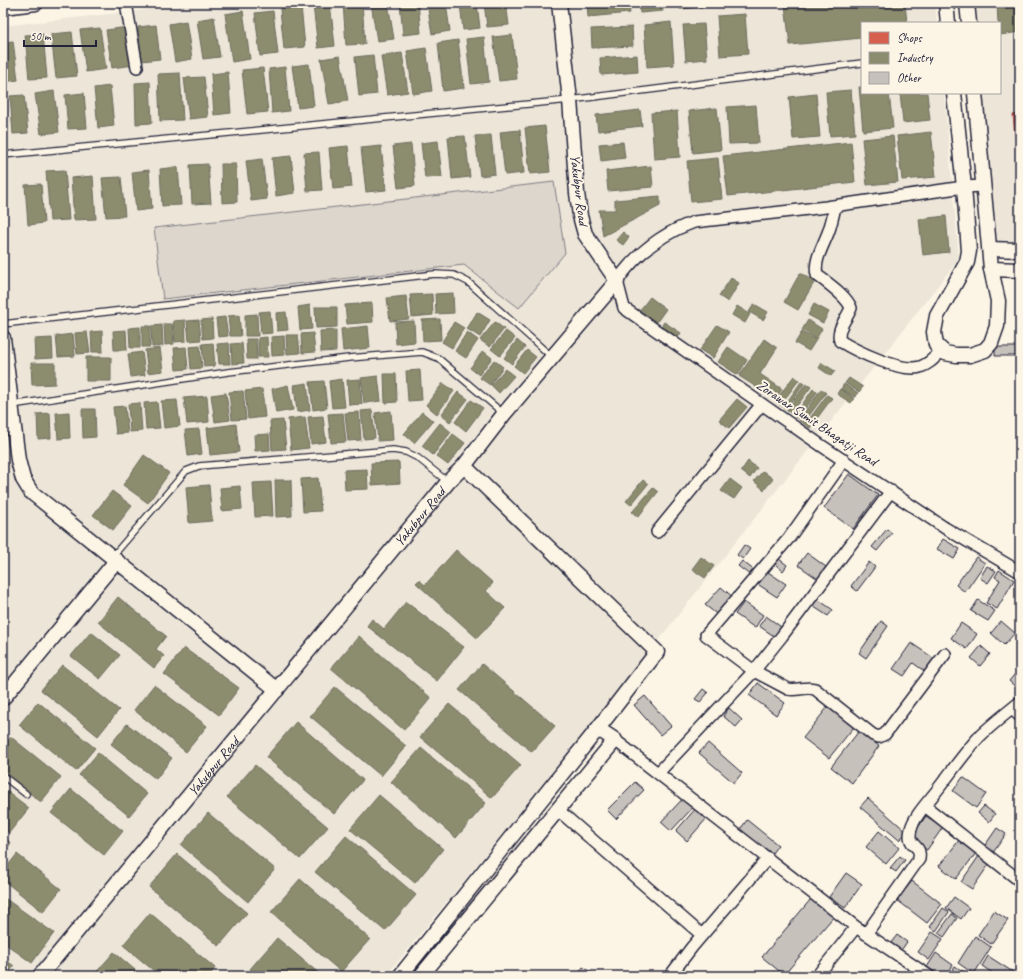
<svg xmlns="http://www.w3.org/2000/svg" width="1023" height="979" font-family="Caveat,sans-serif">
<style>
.built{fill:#ece5d8}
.green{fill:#dcd6cc;stroke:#7f7c84}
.shops{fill:#d6604d;stroke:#a04d48}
.industry{fill:#8c8c6e;stroke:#6c6c5f}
.building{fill:#c6c1bb;stroke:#22223b}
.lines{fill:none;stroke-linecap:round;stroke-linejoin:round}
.service-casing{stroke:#22223b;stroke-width:8}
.minor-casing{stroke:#22223b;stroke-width:14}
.tertiary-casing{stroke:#22223b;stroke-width:17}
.service{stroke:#fcf5e5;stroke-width:5.5}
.minor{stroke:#fcf5e5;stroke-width:11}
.tertiary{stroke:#fcf5e5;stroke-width:14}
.labels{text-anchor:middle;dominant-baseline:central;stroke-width:4;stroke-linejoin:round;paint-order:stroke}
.street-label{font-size:14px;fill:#22223b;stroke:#fcf5e5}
</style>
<rect width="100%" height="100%" fill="#fcf5e5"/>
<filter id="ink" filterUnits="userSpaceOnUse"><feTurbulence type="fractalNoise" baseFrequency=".025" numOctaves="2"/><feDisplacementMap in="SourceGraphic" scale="8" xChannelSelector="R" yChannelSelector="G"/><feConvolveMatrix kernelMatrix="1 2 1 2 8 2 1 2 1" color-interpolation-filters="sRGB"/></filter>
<g filter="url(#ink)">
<path class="built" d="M206 3H935L937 23H862V93H944L959 259 575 746 386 976H3V26Z
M975 3H1020V245L995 243 982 93H1000V23H977Z"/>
<path class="green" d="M554 182 565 253 519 308 464 265 163 299 154 228Z"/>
<path class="shops" d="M1020 114V167H1018L1013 115Z"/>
<path class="industry" d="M330 3 335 46 318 48 313 5Z
M343 3H362L365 44 346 45Z
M371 3H388L394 39 377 41Z
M400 3H418L421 33 403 35Z
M427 3H446L450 31 432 34Z
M460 3H477L480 28 463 30Z
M484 3H506L509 25 487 27Z
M587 3H629L630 13 588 17Z
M639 3H662L663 11 640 13Z
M679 3H704V7L680 9Z
M803 3H905L907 23H862V38L790 45 785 5Z
M997 3H1020V32L1000 35V23H998Z
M301 6 305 47 284 49 280 9Z
M243 11 250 59 232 62 225 14Z
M273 11 278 54 260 56 255 13Z
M745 14 748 54 720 56 717 16Z
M214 17 220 57 203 59 197 20Z
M186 21 192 59 175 62 169 24Z
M671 22 674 65 647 67 644 25Z
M704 24 707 59 686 61 683 25Z
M156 25 160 59 142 61 138 27Z
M128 27 134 65 112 68 106 30Z
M632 27 633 46 592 48 591 29Z
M100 28 106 69 86 72 80 30Z
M72 32 77 76 56 78 51 34Z
M43 34 47 78 29 79 25 35Z
M512 35 517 79 499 81 493 37Z
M484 37 489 82 471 84 466 39Z
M458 40 464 88 443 91 438 43Z
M13 41 18 80 3 82V42Z
M426 48 432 91 413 94 407 51Z
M402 53 408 92 387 95 381 56Z
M373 55 377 94 359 96 355 57Z
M637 55 638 72 601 75 600 58Z
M340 56 348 101 329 104 321 59Z
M309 64 314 106 298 108 292 66Z
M285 67 289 111 272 113 269 69Z
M263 68 268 112 247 114 242 70Z
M228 72 231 113 214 115 211 74Z
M180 73 183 120 160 121 158 74Z
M204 77 208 117 189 119 184 78Z
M150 82 152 123 136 124 135 83Z
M110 86 114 126 98 128 94 88Z
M859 87H862V93H889L893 128 863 131Z
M851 90 855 134 830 136 826 92Z
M54 91 59 132 41 134 35 94Z
M84 93 87 128 68 129 65 95Z
M900 93H927L930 120 903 123Z
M816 94 820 137 793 139 789 97Z
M24 95 28 133 13 134 10 96Z
M756 105 759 143 729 144 727 107Z
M717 108 721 150 693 153 689 111Z
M640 110 642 126 598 131 596 115Z
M677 111 680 157 654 159 651 113Z
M545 126 550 172 530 174 525 128Z
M520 130 524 173 505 175 500 132Z
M931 132 936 177 902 180 897 136Z
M491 135 495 174 480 176 475 136Z
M465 136 470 177 452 179 448 137Z
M893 136 898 182 867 185 862 139Z
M438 141 442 177 425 178 421 143Z
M623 142 625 158 601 161 599 144Z
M851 142 855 182 728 196 723 156Z
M411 144 415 186 398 188 393 146Z
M348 146 352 187 333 189 329 148Z
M381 146 386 190 366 192 361 148Z
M319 152 322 190 307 191 304 153Z
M291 156 295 193 276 196 272 158Z
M718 158 722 199 691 202 687 161Z
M262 159 267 199 251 201 246 161Z
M208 164 211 203 192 204 190 165Z
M221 164H236L237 202 222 203Z
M651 166 653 187 608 191 606 171Z
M178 167 181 205 162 206 160 169Z
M65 170 69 220 50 221 46 171Z
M149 170 152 209 136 211 132 172Z
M93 176 96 219 74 220 71 178Z
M121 177 125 216 106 217 102 178Z
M41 184 44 223 28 225 25 185Z
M660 196V206L603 236 599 210H615V200Z
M946 216 949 252 923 255 919 219Z
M623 232 629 237 623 245 616 240Z
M800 273 815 281 798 310 784 302Z
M731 278 739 283 728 302 719 296Z
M453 293 454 313 436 314 435 294Z
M432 294 433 315 412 317 410 295Z
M406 296 409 319 390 321 387 298Z
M650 297 666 309 656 323 640 310Z
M372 303 373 322 347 324 345 305Z
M754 304 768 312 763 320 749 312Z
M814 304 829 312 823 323 808 315Z
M310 305 312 329 300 330 298 307Z
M737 306 750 314 745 323 732 315Z
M315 307H337V327L316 328Z
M270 311 272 333 261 334 259 312Z
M286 312 288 330 277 331 276 313Z
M477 312 490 320 480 337 467 329Z
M257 314 258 336H245V315Z
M239 315 241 336H230L228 316Z
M225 317 228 336 218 337 216 318Z
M212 319 213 338 203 339 201 320Z
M440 319 441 340 423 341 422 320Z
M185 320 186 341 175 342 173 321Z
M199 320 201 340 189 341 187 321Z
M808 320 822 329 816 339 802 330Z
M414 321 415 342 396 344 395 322Z
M454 322 464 328 452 348 442 342Z
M495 322 504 329 490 347 480 340Z
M664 322 681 333 677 339 660 328Z
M164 324H172L174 344 165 345Z
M162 325 163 346 152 347 151 326Z
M717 325 729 332 713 358 700 350Z
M142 326H150V347H142Z
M368 326 370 348 343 351 341 329Z
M140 327V348H130L129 328Z
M126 330 127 350H114L113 331Z
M336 330V351L321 352 320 331Z
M102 331 103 352H92L91 332Z
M506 331 515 338 500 356 491 349Z
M87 332 90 353 77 354 75 333Z
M467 332 478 340 466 358 455 351Z
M802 332 816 340 809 351 795 343Z
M313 333 315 352 302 353 301 334Z
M73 334 75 356 58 357 56 336Z
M286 335H298L300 353 287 354Z
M284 336 285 355 272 356 271 337Z
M267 337 268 357H258V338Z
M52 338 53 358 35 359 34 339Z
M246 339H256L257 359H247Z
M764 339 777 348 760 374 782 389 775 399 739 376Z
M517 340 525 347 512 364 504 358Z
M213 343 215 366 204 367 202 344Z
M229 343 230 364H219L217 344Z
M242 343 244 363 232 364 231 344Z
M200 346 202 368 191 369 189 347Z
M186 347 188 369 176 370 174 348Z
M728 347 747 360 738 375 718 362Z
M160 348 163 371 148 373 145 350Z
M527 350 536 357 523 373 514 366Z
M483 351 492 358 479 375 470 368Z
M142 352 145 375 131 377 128 354Z
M86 357H111V381H86Z
M494 360 503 367 490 385 480 378Z
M31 363H55V384L32 385Z
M822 363 835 371 831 376 819 368Z
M505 369 514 376 499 393 491 385Z
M420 370 422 400 408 401 406 371Z
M384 374H396L397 402 385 403Z
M378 376 381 401 364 403 361 378Z
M794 376 799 380 784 400 787 402 801 382 804 384 786 409 775 401Z
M849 378 863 387 859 392 845 383Z
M342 379 345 407 332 408 329 381Z
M360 379 362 404 349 405 347 380Z
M324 381 327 408 313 410 310 382Z
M307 383 310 410 297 412 294 385Z
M443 383 454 391 437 414 426 405Z
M806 384 811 387 796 407 799 409 813 389 817 392 798 419 787 410Z
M844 384 858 393 855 397 841 389Z
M288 385 293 410 276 413 272 389Z
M262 389 265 417 248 419 245 391Z
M821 389 826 393 808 417 810 418 827 395 832 398 810 428 799 420Z
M840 389 854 398 851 403 837 394Z
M243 391 246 419 232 420 229 392Z
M458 392 468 399 450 422 441 415Z
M226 393 230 420 215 422 211 395Z
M207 396 209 422 187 424 184 398Z
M737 399 747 407 729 428 719 420Z
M177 400 180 426 164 428 161 401Z
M471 400 483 408 466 431 455 422Z
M157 402 160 428 146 429 144 403Z
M140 403 142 431 130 432 128 404Z
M125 406 128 433 116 434 113 407Z
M82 409H95L96 437 83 438Z
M372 410 375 438 364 439 361 411Z
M391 411 393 440 378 441 375 413Z
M69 412 70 438 58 439 56 413Z
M359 412 361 440 348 441 345 413Z
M422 412 433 421 414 443 404 434Z
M50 413 51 438 38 439 37 414Z
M343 413 346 442 331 443 328 414Z
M323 416 326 442 311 444 308 417Z
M305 417 309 448 291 450 288 419Z
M283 420 286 449 272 450 270 421Z
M440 423 451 432 433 455 422 446Z
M236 424 239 452 210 455 207 428Z
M199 429 202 454 188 456 185 430Z
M269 434 270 450 255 451 254 435Z
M453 434 465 443 448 465 436 456Z
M144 455 169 473 148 503 123 485Z
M748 461 757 468 750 478 741 471Z
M399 462 400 483 372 485 371 463Z
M367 469 368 489 345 490 344 470Z
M763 471 773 479 764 490 754 481Z
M318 478 321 511 303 512 301 479Z
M730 479 742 488 734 499 721 491Z
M275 480H291L292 516 276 517Z
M643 480 648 484 631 505 626 501Z
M271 482 273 516 255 517 253 483Z
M209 485 212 521 189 523 186 487Z
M240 486 242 509 222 511 220 488Z
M653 488 658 492 638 517 632 512Z
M112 491 132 506 113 530 93 515Z
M456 550 493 583 486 591 505 608 477 638 416 583 419 580 425 585Z
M701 557 714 566 705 578 692 569Z
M118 597 166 636 156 649 164 656 154 668 98 622Z
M406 602 464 647 437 681 367 626 372 619 384 629Z
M91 632 120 655 100 679 71 656Z
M359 636 431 698 404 730 331 668Z
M184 648 239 688 219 715 164 674Z
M482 664 555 726 532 752 459 690Z
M62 665 119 710 98 736 41 690Z
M154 685 207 726 186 752 134 710Z
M335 687 406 746 381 776 310 716Z
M38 702 95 748 76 771 19 725Z
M449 704 521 765 492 798 420 737Z
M296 722 363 780 334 814 266 757Z
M127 724 172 758 156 779 111 744Z
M11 737 61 777 41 802 3 772V747Z
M421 748 486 803 456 838 391 782Z
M98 753 147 794 129 816 79 775Z
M255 765 328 827 300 859 227 797Z
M3 788 29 808 9 833 3 829Z
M71 789 123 831 104 855 51 813Z
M379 795 443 849 415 883 350 829Z
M208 813 275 869 248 902 181 845Z
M346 836 416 895 385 931 315 872Z
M3 837 11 843 3 853Z
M17 854 61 889 43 912 3 880V872Z
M177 854 247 913 219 946 149 887Z
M300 879 370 939 341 972 271 912Z
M3 897 54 933 32 963 3 942Z
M150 913 215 968 209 976H160L123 945Z
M277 938 322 976H258L250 969Z
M114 952 142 976H93Z
M3 958 14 966 6 976H3Z"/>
<path class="building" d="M995 347H1020V356H995Z
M849 474 878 495 853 529 824 508Z
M887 529 892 533 877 551 872 547Z
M943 539 960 549 954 559 937 549Z
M744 545 750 549 743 559 737 555Z
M807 553 826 567 818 579 798 565Z
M976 557 985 563 965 592 956 585Z
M779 559 787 565 783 571 775 564Z
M742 561 755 571 751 576 738 566Z
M869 562 875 567 857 591 851 586Z
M987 566 996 571 988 583 980 578Z
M765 570 786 584 777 597 756 583Z
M999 570 1014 580 997 609 986 603 1000 580 995 577Z
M721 587 734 598 719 616 705 605Z
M816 598 833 610 828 616 811 605Z
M978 600 995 611 988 621 971 611Z
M744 602 763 615 755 628 735 614Z
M766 616 784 629 777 638 759 626Z
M881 621 888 626 866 658 859 653Z
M1001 621 1015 633 1004 645 991 633Z
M961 623 977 634 967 649 951 638Z
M911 643 941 663 931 676 913 663 904 676 893 669Z
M981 646 990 654 980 666 971 658Z
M1020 668V691L1009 681Z
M758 683 785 703 776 715 749 695Z
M703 689 708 693 700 702 695 699Z
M645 696 671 726 660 735 634 705Z
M831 703 857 723 829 758 803 738Z
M729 708 742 720 736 727 723 716Z
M859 731 879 746 852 783 831 767Z
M708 743 742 773 734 783 699 753Z
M963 777 986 794 976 808 953 791Z
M635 782 644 790 616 819 607 810Z
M688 793 698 802 671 831 661 822Z
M868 798 907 832 899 840 860 807Z
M984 806 995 814 989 822 978 813Z
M697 807 708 817 687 841 676 831Z
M926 816 943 827 927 850 910 839Z
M747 820 778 845 769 857 738 832Z
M997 828 1006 834 990 857 981 851Z
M879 831 899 848 886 864 866 847Z
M960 839 977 852 956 879 939 866Z
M900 856 905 860 896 872 890 868Z
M979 856 990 863 972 889 961 882Z
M846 873 862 884 845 908 829 897Z
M912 881 942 904 927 923 897 900Z
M954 897 969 908 961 919 946 908Z
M811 899 835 915 784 975 762 957Z
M943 908 949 912 936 931 930 927Z
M994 911 1008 920 991 944 978 935Z
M952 914 957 918 944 937 938 933Z
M932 932 943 939 929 960 918 952Z
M897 935 907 942 897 956 887 948Z
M975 936 991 947 974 974 958 963Z
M936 953 953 965 946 976H941L927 967Z
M988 956 1013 972 1010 976H997L982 966Z
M955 966 970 976H949Z
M583 967 597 976H577Z"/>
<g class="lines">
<defs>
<path id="service" d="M3 155 570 100 862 63
M3 324 435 274 454 275 468 282 552 357
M12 405 228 372 349 358 422 352 438 358 504 414
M112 557 186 471 199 466 393 450 406 452 418 458 448 482
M3 776 26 794"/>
<path id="minor" d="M126 3 137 67
M983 186 964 187 826 207 694 222C663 233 636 254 617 281L624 308 822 446 945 528 1020 572
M835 206C834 213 832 220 830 227 826 242 813 259 817 275 827 283 847 296 851 308 847 319 836 329 840 341 856 351 902 373 920 367 930 364 935 357 942 350
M844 460 789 538 706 635 754 671 788 689C798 691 805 686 815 689L873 735 879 737 885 734 945 654
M657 532 762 404
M1012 709 1020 716
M615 740 856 927 929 976
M658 773 754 671 782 636 891 491
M925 806 1020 881
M558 810 702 935
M866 934 919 859C922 842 906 849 911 829 914 816 930 800 938 789 952 771 965 752 980 736 992 724 1007 713 1020 702
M670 976 692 947 768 858
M817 976 856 927"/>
<g id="tertiary">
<path d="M946 3 948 23"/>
<path d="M967 3 969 23"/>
<path d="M3 7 36 3"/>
<path d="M954 93 964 187 969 251 967 262 937 316 934 332 936 345 945 353 956 355H970L985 350 991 343 997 326 998 301 991 269 975 93"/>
<path d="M990 249 1020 250"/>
<path d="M991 269 1020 270"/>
<path d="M3 338 18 460 23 479 31 492 277 690"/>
<path d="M464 466 657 652 596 731"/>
<path d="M3 698 116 561"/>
<path id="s1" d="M40 976 448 482 464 466 504 414 617 281 585 234 580 216 577 193 570 100 559 3"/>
<path d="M400 976 596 731 603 732 615 740 421 976"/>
</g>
</defs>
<use href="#service" class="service-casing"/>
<use href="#minor" class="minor-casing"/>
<use href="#tertiary" class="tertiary-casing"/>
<use href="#service" class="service"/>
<use href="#minor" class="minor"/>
<use href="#tertiary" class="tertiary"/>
</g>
</g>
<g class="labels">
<g class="street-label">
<text transform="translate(579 190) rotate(83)">Yakubpur Road</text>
<text transform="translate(817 423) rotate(34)">Zorawar Sumit Bhagatji Road</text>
<text stroke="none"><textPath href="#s1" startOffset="596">Yakubpur Road</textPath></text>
<text stroke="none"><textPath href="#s1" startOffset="272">Yakubpur Road</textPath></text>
</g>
</g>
<rect width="1023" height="979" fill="none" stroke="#fcf5e5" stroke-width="16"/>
<rect x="8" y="8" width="1007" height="963" fill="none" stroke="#22223b" stroke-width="1.5" filter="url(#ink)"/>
<rect x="861" y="22" width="140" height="72" fill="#fcf5e5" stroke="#a5a1a1"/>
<rect x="869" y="32" width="20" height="12" fill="#d6604d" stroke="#a5a1a1"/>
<text x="897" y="42" font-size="12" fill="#22223b">Shops</text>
<rect x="869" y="52" width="20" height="12" fill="#8c8c6e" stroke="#a5a1a1"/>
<text x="897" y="62" font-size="12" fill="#22223b">Industry</text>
<rect x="869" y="72" width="20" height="12" fill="#c6c1bb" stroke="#a5a1a1"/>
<text x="897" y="82" font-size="12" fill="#22223b">Other</text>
<path d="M24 40v6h72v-6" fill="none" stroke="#22223b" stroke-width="2"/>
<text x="30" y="40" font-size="12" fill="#22223b" stroke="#fcf5e5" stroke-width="3" paint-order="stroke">50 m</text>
</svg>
